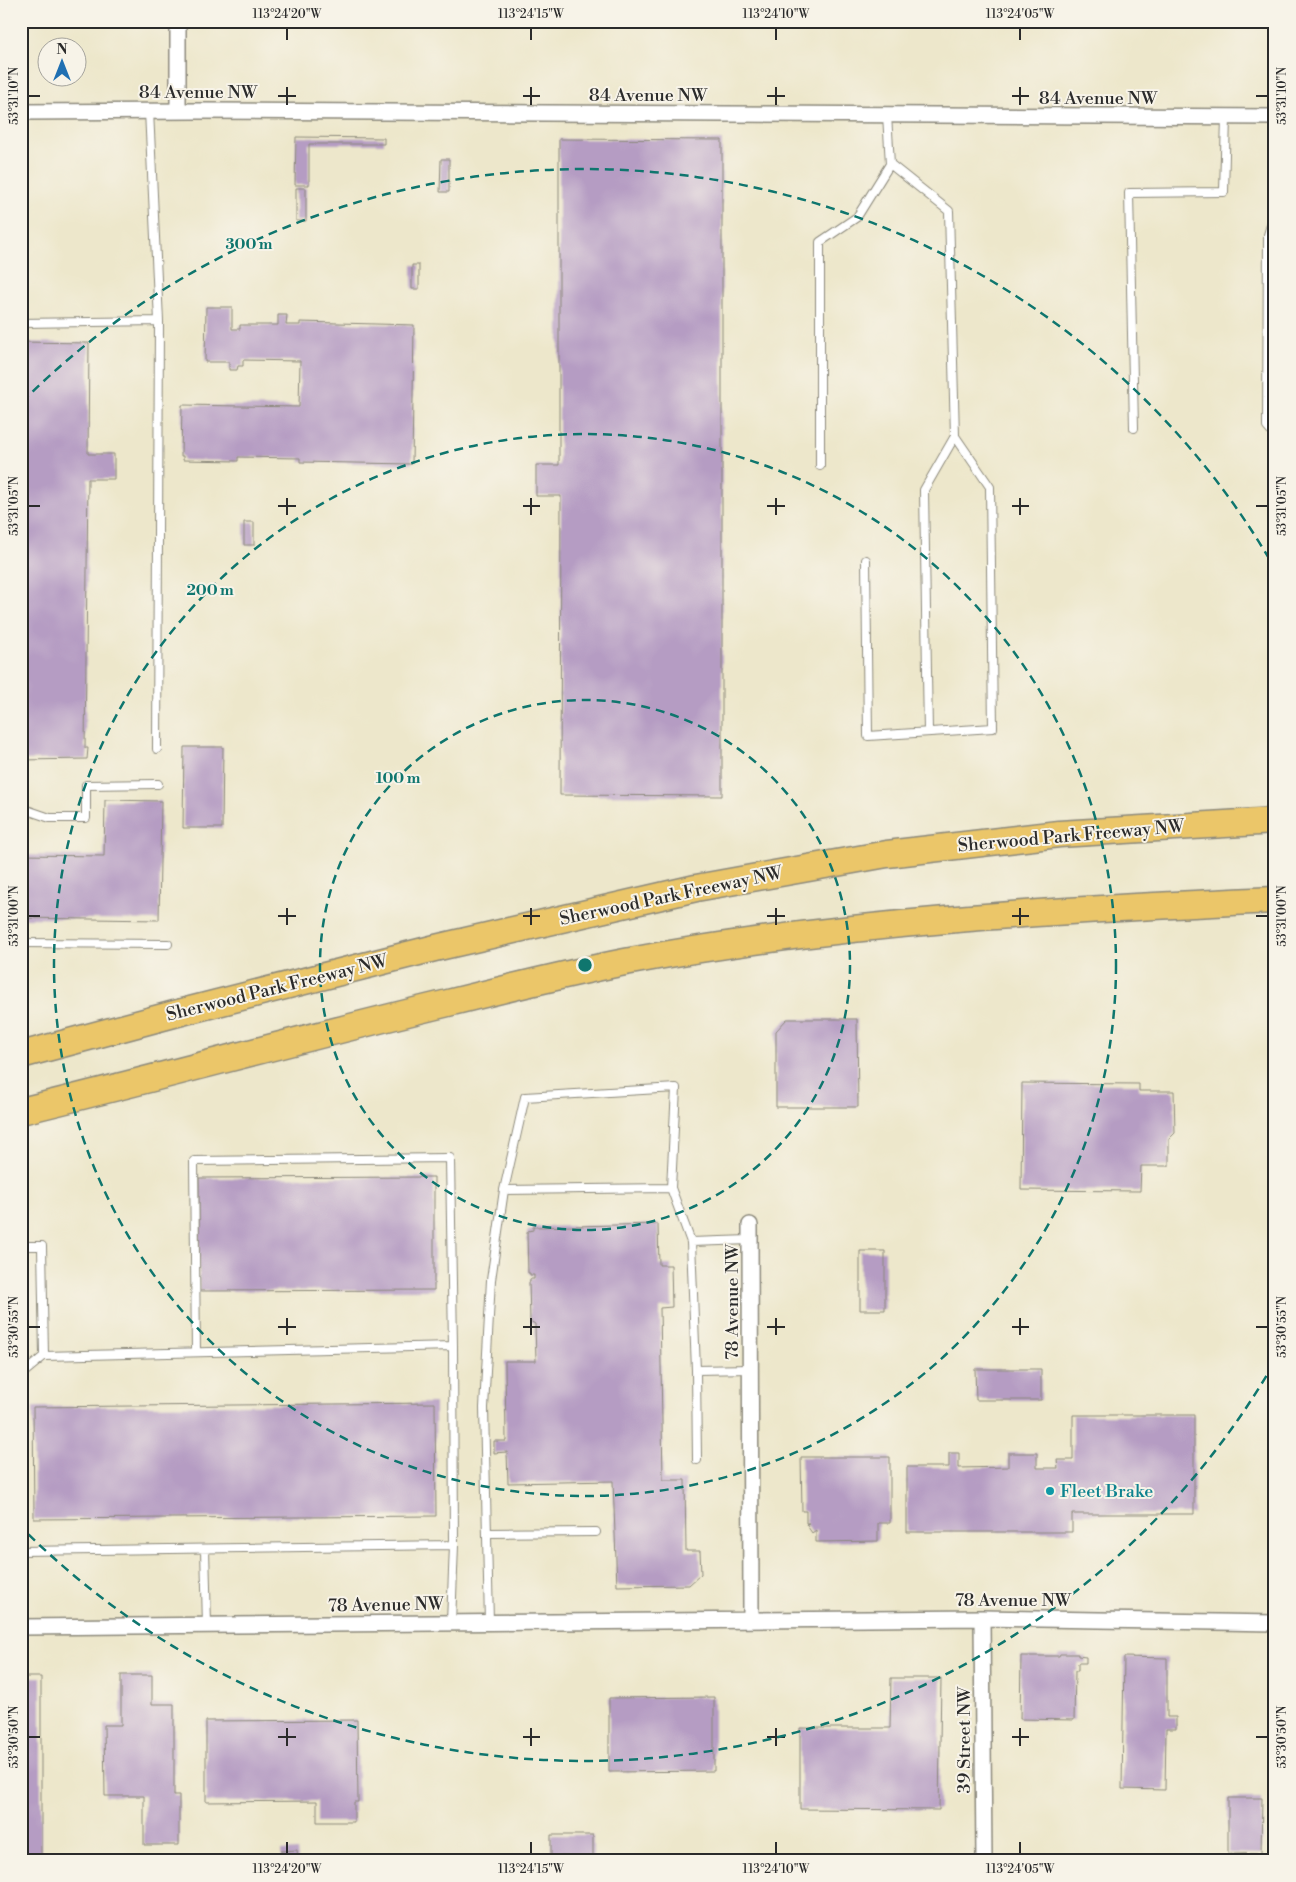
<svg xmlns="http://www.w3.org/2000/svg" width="1296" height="1882" font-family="'Libre Bodoni',serif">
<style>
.building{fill:#b59cc3}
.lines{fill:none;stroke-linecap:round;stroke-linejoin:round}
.lane-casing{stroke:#8c897b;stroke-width:10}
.street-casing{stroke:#8c897b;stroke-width:18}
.highway-casing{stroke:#8c897b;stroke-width:29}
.lane{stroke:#fff;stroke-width:8}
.street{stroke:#fff;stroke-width:15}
.highway{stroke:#ebc669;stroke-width:26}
.ticks{fill:none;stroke:#2b2b2b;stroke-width:2}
.ring{fill:none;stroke:#0f766e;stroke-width:2.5;stroke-dasharray:9 6}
.culture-dot{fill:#0f9aa8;stroke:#f7f3e8;stroke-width:2}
.labels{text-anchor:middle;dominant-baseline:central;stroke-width:4;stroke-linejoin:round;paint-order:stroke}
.street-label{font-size:18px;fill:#2b2b2b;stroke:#f7f3e8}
.culture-label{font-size:18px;fill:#0d838f;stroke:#f7f3e8;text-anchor:start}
.centre{fill:#0f766e;stroke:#f7f3e8;stroke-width:2.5}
.ring-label{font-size:15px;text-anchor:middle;font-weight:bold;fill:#0f766e;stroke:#f7f3e8;stroke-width:4;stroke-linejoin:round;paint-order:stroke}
.neatline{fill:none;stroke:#2b2b2b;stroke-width:2}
.ticks-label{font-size:12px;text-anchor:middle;fill:#2b2b2b}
</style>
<rect width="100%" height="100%" fill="#f7f3e8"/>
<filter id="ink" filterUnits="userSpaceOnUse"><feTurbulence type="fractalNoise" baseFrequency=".02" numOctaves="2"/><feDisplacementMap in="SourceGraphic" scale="10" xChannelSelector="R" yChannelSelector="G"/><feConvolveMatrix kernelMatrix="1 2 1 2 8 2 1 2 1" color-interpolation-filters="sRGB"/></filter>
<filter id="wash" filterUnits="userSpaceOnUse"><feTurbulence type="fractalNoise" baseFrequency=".0096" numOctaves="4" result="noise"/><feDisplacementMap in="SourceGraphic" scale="20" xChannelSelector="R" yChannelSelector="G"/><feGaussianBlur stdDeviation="1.12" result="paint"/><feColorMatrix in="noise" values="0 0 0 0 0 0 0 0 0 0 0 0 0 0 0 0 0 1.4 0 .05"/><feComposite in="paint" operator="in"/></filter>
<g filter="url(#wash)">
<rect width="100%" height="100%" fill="#ede7cb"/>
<g id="blocks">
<path class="building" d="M296 137 384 138V144H309V185H295Z
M559 139 722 140V796L560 795 561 496H536V465H559Z
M441 159H449V192H440Z
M296 188H306V221H296Z
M412 265H419V289H412Z
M206 307H232V329H240V325H278V315H287L286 325H300V322L414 325 412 464 300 462V458L238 457V461L183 460V456H181L182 405 299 407 300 361 243 360V366H238L237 370H229V362H205Z
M21 342 89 343 88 454H114V479H88L85 748H88L87 759 21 760Z
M244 522H254V545H244Z
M184 747H223L222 828H183Z
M105 800 161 801 159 920 21 918V855L104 856Z
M787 1019H857L858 1107H776V1031Z
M1022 1083 1139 1084V1091H1174L1175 1133 1169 1139V1166H1141L1140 1191 1021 1190Z
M434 1177V1290L199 1291V1178Z
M658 1224 659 1265H671L672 1307 660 1308 663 1480H685L686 1551H700L701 1574 689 1585 617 1586 613 1481 508 1483 507 1452 494 1453V1441H506L505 1361H536L535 1324 530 1321 529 1282H530V1279H534V1275H530V1273H528L527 1233 528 1231 533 1230V1227Z
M860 1251H885V1310H860Z
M975 1369H1041V1400H976Z
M435 1403 436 1516 34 1519 33 1407Z
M1073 1415H1194V1514H1072V1532H907V1467H949V1453H959V1468L1008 1467V1453H1037V1468H1058L1057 1460H1073Z
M801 1457H890V1523H878V1541L816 1542V1530L812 1533 806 1524 809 1523H806V1511H802Z
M1060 1654H1078V1656L1086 1657V1663H1078V1671H1075L1074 1720 1020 1719 1021 1656H1059Z
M1124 1657 1167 1658V1717H1176V1729H1166L1165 1790 1122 1789Z
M121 1675H152V1704H174V1795H179V1845H144V1796H105L104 1725H121Z
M21 1677H41V1861H21Z
M891 1678H941L939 1810 800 1809V1728H890Z
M714 1697V1771L609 1772V1698Z
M357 1720 358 1802H354V1822H317V1801L206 1802V1721Z
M1228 1798H1262L1261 1854 1228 1853Z
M551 1835H593V1857L551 1856Z
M297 1850 298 1859 282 1861 281 1851Z"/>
</g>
</g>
<g filter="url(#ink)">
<use href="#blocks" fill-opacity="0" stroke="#8c897b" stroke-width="1"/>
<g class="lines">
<defs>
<path id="lane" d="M1275 212 1268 235 1267 427 1275 436
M21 323 159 321 149 111
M1134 428 1129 193 1224 192 1226 117
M820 466V242L857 217 890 164 887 115
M866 560 868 736 993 728 990 487 955 436 949 211 890 164
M928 732 924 490 955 436
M157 749 159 321
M21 808 50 818H86V785L158 784
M21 943 168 944
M504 1190 525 1097 676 1088 671 1188
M21 1246H42L44 1356 453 1346 450 1158 194 1161 196 1352
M696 1370 691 1242 750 1240
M21 1375 44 1356
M697 1460 696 1370 751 1369
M487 1533 596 1532
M205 1549 207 1625
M21 1551 454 1545
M489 1622 484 1408 491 1280 504 1190 671 1188 691 1242
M451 1623 454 1545 453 1346"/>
<path id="street" d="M178 111V21
M21 112 196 111 1275 117
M750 1225 751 1620
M982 1618 984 1861
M21 1627 982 1618 1275 1623"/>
<path id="highway" d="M21 1055 178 1013 435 948 696 888 887 854 1059 834 1275 821
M21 1111C162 1077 302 1038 444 1004 504 989 564 974 625 962 837 922 1059 910 1275 900"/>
</defs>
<use href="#lane" class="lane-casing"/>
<use href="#street" class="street-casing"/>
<use href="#highway" class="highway-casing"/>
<use href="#lane" class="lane"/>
<use href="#street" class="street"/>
<use href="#highway" class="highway"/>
</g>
</g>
<path class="ticks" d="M287 28V40M531 28V40M776 28V40M1020 28V40M287 87V105M531 87V105M776 87V105M1020 87V105M28 96H40M278 96H296M523 96H540M767 96H785M1012 96H1029M1256 96H1268M287 498V515M531 498V515M776 498V515M1020 498V515M28 506H40M278 506H296M523 506H540M767 506H785M1012 506H1029M1256 506H1268M287 908V925M531 908V925M776 908V925M1020 908V925M28 916H40M278 916H296M523 916H540M767 916H785M1012 916H1029M1256 916H1268M287 1318V1335M531 1318V1335M776 1318V1335M1020 1318V1335M28 1327H40M278 1327H296M523 1327H540M767 1327H785M1012 1327H1029M1256 1327H1268M287 1728V1746M531 1728V1746M776 1728V1746M1020 1728V1746M28 1737H40M278 1737H296M523 1737H540M767 1737H785M1012 1737H1029M1256 1737H1268M287 1842V1854M531 1842V1854M776 1842V1854M1020 1842V1854"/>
<g class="ring">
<circle cx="585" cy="965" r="265"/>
<circle cx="585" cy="965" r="531"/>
<path d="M1274 1363A796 796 0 0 1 22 1528M22 402A796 796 0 0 1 1274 567"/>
</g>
<circle class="culture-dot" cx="1050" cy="1491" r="5"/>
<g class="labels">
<g class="street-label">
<text x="198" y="92">84 Avenue NW</text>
<text x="648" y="95">84 Avenue NW</text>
<text x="1098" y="98">84 Avenue NW</text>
<text transform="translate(1071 836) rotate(-5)">Sherwood Park Freeway NW</text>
<text transform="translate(671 896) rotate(-12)">Sherwood Park Freeway NW</text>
<text transform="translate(277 988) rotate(-14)">Sherwood Park Freeway NW</text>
<text transform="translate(732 1302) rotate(-90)">78 Avenue NW</text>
<text x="1013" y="1600">78 Avenue NW</text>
<text transform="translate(386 1605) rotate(-1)">78 Avenue NW</text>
<text transform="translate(964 1740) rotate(-90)">39 Street NW</text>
</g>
<g class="culture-label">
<text x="1060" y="1491">Fleet Brake</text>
</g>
</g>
<circle cx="585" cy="965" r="8" class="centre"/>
<g class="ring-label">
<text x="249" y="249">300 m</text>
<text x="210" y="595">200 m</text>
<text x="398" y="783">100 m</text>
</g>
<rect width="1296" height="1882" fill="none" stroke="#f7f3e8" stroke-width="55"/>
<g transform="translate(62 62)"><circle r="24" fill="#f7f3e8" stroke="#a5a39c"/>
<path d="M0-4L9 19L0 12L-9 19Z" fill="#1f6fb2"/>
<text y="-8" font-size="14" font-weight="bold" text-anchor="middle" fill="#2b2b2b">N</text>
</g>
<rect x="28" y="28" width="1240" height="1826" class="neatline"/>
<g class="ticks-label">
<text x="287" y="18">113°24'20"W</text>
<text x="531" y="18">113°24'15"W</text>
<text x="776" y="18">113°24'10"W</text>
<text x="1020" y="18">113°24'05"W</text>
<text transform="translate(14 96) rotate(-90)" y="4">53°31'10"N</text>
<text transform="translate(1282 96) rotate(-90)" y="4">53°31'10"N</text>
<text transform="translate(14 506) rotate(-90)" y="4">53°31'05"N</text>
<text transform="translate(1282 506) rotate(-90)" y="4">53°31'05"N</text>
<text transform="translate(14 916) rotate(-90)" y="4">53°31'00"N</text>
<text transform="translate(1282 916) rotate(-90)" y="4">53°31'00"N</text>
<text transform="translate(14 1327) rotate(-90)" y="4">53°30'55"N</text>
<text transform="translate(1282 1327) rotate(-90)" y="4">53°30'55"N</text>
<text transform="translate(14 1737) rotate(-90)" y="4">53°30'50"N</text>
<text transform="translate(1282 1737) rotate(-90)" y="4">53°30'50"N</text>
<text x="287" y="1873">113°24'20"W</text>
<text x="531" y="1873">113°24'15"W</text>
<text x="776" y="1873">113°24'10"W</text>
<text x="1020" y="1873">113°24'05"W</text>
</g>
</svg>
